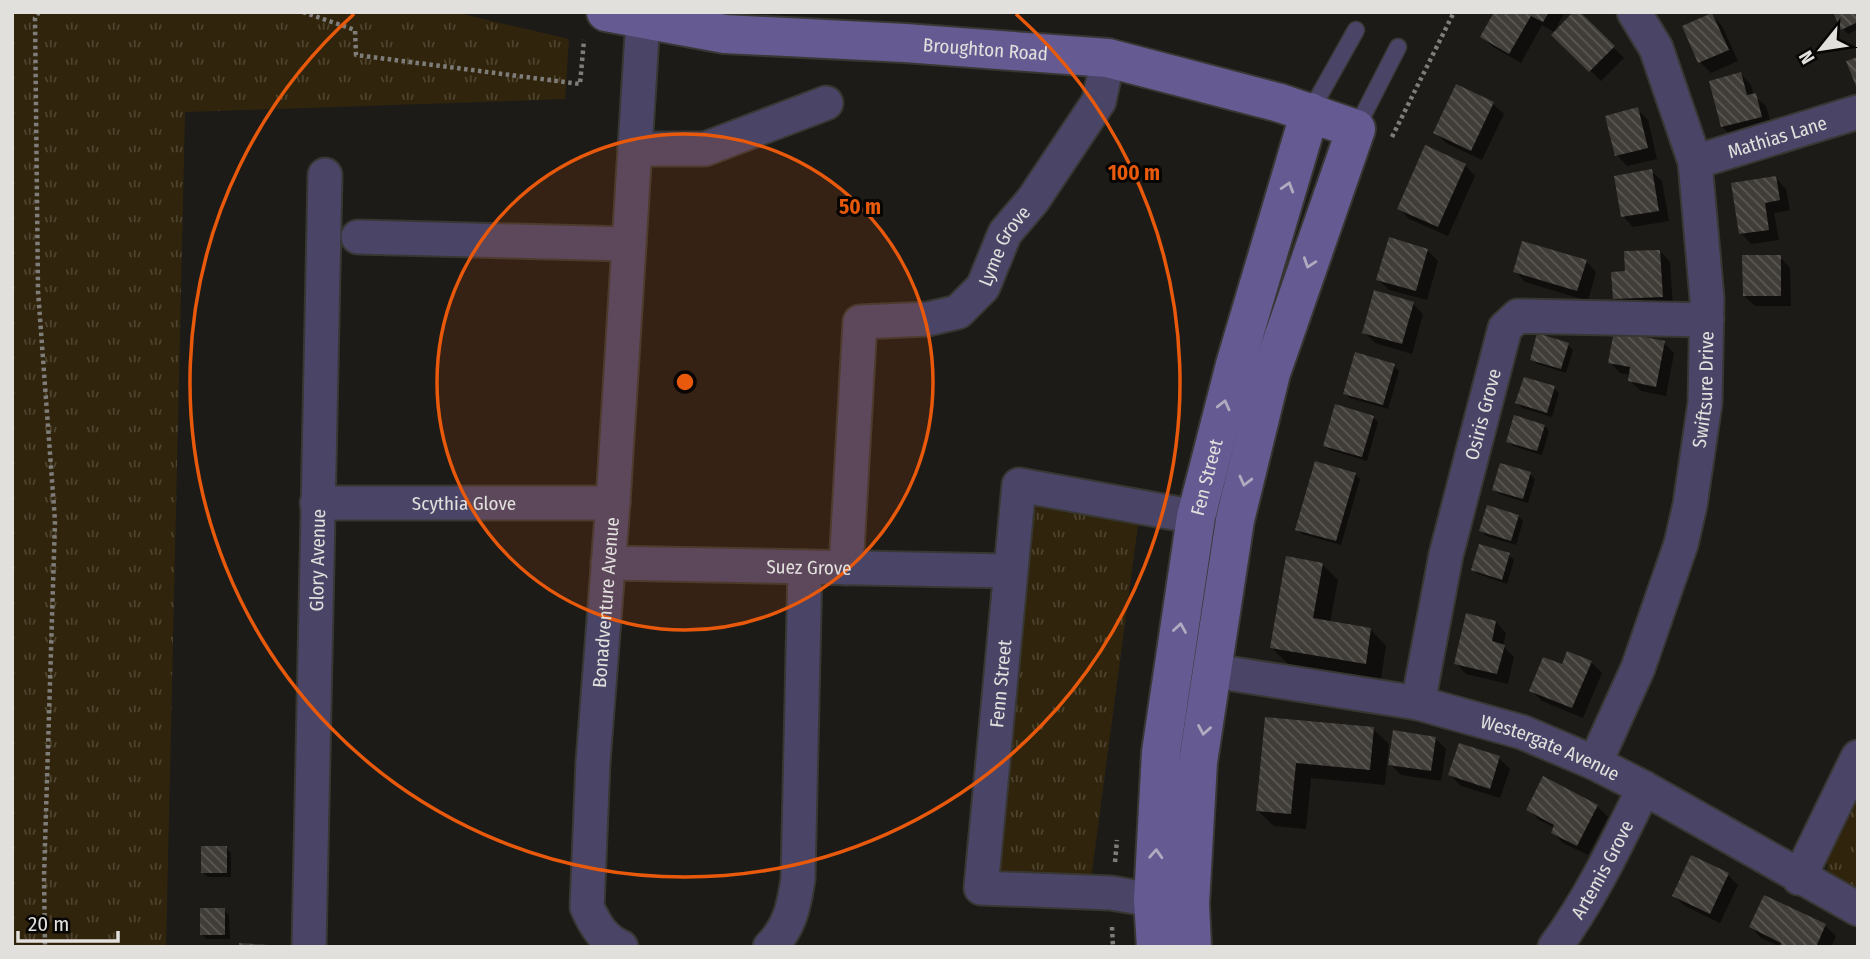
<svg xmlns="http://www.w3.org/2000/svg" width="1870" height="959" font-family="'Fira Sans Condensed',sans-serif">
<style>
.grass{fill:url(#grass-tufts)}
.shadow{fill:#0007}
.building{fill:url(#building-back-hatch)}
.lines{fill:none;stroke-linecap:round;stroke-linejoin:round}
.lane-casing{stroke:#393733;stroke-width:19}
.street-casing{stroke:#393733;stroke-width:37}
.secondary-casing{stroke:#393733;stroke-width:42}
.path{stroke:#7f7d7a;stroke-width:4.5;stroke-dasharray:3.5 3.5;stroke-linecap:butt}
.lane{stroke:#4a4567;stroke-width:16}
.street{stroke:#4a4567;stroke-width:33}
.secondary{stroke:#655b92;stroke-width:38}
.oneway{stroke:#b0abbf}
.ring{fill:none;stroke:#e8590c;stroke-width:3.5}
.labels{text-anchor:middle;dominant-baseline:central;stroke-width:6;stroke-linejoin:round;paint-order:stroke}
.street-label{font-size:19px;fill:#e2e0dd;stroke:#070605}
.centre{fill:#e8590c;stroke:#070605;stroke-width:3.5}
.ring-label{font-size:21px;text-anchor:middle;font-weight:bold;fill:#e8590c;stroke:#070605;stroke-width:6;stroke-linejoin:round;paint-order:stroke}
</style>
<defs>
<pattern id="grass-tufts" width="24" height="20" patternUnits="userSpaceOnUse" patternTransform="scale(1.75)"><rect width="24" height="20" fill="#30240c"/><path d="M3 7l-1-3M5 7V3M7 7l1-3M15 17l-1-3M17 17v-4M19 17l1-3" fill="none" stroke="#4e442f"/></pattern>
<pattern id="building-back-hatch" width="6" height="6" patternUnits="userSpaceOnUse" patternTransform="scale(1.75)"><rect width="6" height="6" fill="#403d38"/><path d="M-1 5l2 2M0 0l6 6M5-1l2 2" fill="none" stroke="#5b5954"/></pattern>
</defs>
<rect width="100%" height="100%" fill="#1d1b17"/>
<path class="grass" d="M12 12H454L569 39 565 99 185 112 166 947H12Z
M1030 498 1139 517 1091 879 995 877Z
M1858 792V894C1847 889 1831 883 1828 870 1823 854 1850 809 1858 792Z"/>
<path class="shadow" d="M1496 12H1565L1554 32 1542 25 1521 63 1493 47 1482 36Z
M1578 12 1624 58 1601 81 1554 35Z
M1858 12V29L1848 34 1843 29Z
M1712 15 1722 26 1738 61 1711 73 1700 62 1685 27Z
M1741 74 1751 85 1754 96 1766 106 1772 127 1733 137 1722 127Z
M1493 104 1504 114 1482 160 1446 143 1435 132Z
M1637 109 1648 120 1657 159 1627 166 1617 155Z
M1465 165 1475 176 1448 236 1409 219 1399 208Z
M1651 171 1662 181 1669 221 1633 227 1623 216Z
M1776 178 1786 189 1790 210 1774 213 1779 240 1751 244 1741 233Z
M1427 250 1438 261 1427 300 1389 290 1378 279Z
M1660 251 1670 262 1673 307 1625 309 1614 299 1627 273Z
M1780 257 1790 268 1791 306H1755L1744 296Z
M1586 261 1596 272 1588 301 1525 282 1515 271Z
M1413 304 1423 314 1412 354 1375 343 1364 332Z
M1664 343 1674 353 1666 396 1641 391 1630 381 1631 375 1620 373 1610 362Z
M1568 345 1573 350 1566 373 1537 364 1532 359Z
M1394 366 1399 371 1388 409 1350 398 1345 393Z
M1554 388 1559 393 1552 417 1522 408 1517 403Z
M1373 417 1378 422 1367 461 1330 450 1325 445Z
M1545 426 1549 431 1542 455 1513 446 1508 441Z
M1355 474 1360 479 1341 545 1302 534 1297 529Z
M1530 474 1535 479 1528 503 1499 494 1494 489Z
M1518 516 1523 521 1516 545 1486 536 1481 531Z
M1509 555 1514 560 1507 584 1478 574 1473 570Z
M1322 564 1338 580 1330 623 1371 630 1386 646 1381 679 1288 664 1272 648Z
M1496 622 1506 633 1503 646 1514 657 1508 684 1466 674 1456 663Z
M1591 662 1602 673 1583 718 1542 701 1531 690 1562 666Z
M1266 719 1373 729 1389 744 1385 785 1311 778 1306 829 1274 826 1258 811Z
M1435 738 1446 749 1441 781 1401 775 1388 762Z
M1499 758 1510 769 1500 798 1461 786 1450 775Z
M1597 806 1608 817 1588 855 1563 843 1553 832 1555 828 1539 820 1528 809Z
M226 848 231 853V877H207L203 872Z
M1728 875 1738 885 1720 923 1685 906 1674 896Z
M1765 897 1825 926 1836 936 1831 947H1780L1761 938 1751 927Z
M224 910 229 915 230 939H206L202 934Z"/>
<path class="building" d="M1494 12H1549L1543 22 1531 16 1509 54 1480 37Z
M1573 12H1580L1615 46 1589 72 1551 35Z
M1833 12H1858V22L1841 30Z
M1712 13 1729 50 1698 63 1682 26Z
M1858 57V86H1856L1846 61Z
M1741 72 1747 95 1756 93 1762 117 1721 127 1709 81Z
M1456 84 1494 102 1471 151 1433 133Z
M1638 107 1648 148 1615 156 1605 116Z
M1425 145 1466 164 1438 227 1397 209Z
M1652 169 1659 211 1621 217 1614 176Z
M1776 176 1780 200 1765 203 1769 230 1739 234 1731 183Z
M1389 237 1428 249 1416 291 1376 280Z
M1522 241 1587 260 1577 291 1513 272Z
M1660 250 1663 297 1613 299 1611 272 1625 271 1624 251Z
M1742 255H1781V296H1743Z
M1374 290 1414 302 1402 344 1362 333Z
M1614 331 1665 341 1656 387 1628 381 1630 367 1608 363Z
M1537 333 1569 343 1561 369 1530 360Z
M1355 352 1395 364 1383 405 1343 394Z
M1524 377 1555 386 1547 413 1515 403Z
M1335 404 1374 416 1362 457 1323 446Z
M1514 415 1545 425 1537 451 1506 442Z
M1315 461 1356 473 1336 541 1295 530Z
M1500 463 1531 472 1523 499 1492 490Z
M1487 505 1519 515 1511 541 1479 531Z
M1479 544 1510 553 1502 580 1471 570Z
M1286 556 1323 563 1313 618 1371 628 1366 664 1270 648Z
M1466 613 1496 621 1492 641 1505 645 1497 674 1454 664Z
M1567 651 1592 661 1572 708 1529 691 1543 657 1562 664Z
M1265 717 1374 727 1370 770 1296 763 1291 814 1256 811Z
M1393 730 1436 737 1431 771 1388 765Z
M1459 743 1500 756 1490 789 1448 775Z
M1543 776 1598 805 1577 846 1551 833 1554 825 1526 810Z
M201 846H227V873H201Z
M1691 855 1729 873 1710 914 1672 896Z
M1764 895 1826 924 1816 947H1780L1781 943 1749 927Z
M200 908H225V935H200Z
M239 943 270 945V947H239Z"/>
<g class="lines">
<defs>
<path id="lane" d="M1310 112 1356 30
M1356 129 1398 47"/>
<g id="street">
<path d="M635 149H705L826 103"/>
<path id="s1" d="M1695 162 1858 112"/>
<path d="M358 237 629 244"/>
<path id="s2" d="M317 503H613"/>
<path id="s3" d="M608 563 1009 571"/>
<path id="s4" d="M846 568 860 322 928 319 958 312 983 287 1005 233 1033 200 1099 101 1108 58"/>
<path id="s5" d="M1214 671 1418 703 1522 732 1595 763 1644 788 1858 909"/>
<path id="s6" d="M1418 703 1446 555 1505 328 1518 316 1707 320"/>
<path id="s7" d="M1595 763 1638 668 1681 544 1690 505 1705 403 1707 299 1695 162 1656 48 1634 12"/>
<path d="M1799 878 1858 757"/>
<path id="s8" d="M1153 900 1111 893 981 888 1019 485 1196 517"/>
<path id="s9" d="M309 947 325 175"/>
<path id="s10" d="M621 947C603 939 595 925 587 907L593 762 613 503 643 19"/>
<path d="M770 947C790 927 794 906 798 879L805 567"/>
<path id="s11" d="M1555 947C1591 898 1617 843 1644 788"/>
</g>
<g id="secondary">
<path id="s12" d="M606 12 725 34 905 43 1108 58 1280 103 1356 129 1271 373 1235 520 1198 762 1190 904 1192 947"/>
<path id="s13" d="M1156 947 1153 900 1161 752 1196 517 1235 365 1310 112"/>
</g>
</defs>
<use href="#lane" class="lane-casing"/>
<use href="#street" class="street-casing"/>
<use href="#secondary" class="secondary-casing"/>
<path class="path" d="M39 12 35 18 38 291 55 521 44 877 45 947
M303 12 355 30 356 55 580 84 584 40
M1392 137 1454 12
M1115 862 1117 840
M1112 927 1113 947"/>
<use href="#lane" class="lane"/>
<use href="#street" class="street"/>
<use href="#secondary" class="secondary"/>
</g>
<defs><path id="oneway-chevron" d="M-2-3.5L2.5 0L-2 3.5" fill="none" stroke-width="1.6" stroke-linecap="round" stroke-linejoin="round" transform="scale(1.75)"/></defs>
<g class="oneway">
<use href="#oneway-chevron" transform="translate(1288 187) rotate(-73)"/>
<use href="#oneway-chevron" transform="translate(1309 263) rotate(109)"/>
<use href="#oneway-chevron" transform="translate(1224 405) rotate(-76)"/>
<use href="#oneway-chevron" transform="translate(1245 481) rotate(104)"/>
<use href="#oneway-chevron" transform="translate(1180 628) rotate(-81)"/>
<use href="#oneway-chevron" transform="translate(1204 730) rotate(100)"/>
<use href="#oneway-chevron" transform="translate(1156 854) rotate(-87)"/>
</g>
<circle cx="685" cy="382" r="248" fill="#e8590c" fill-opacity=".12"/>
<g class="ring">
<circle cx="685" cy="382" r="248"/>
<path d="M1016 14A495 495 0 1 1 354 14"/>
</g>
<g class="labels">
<g class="street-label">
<text stroke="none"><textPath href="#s12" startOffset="382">Broughton Road</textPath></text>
<text stroke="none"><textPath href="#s1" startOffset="86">Mathias Lane</textPath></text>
<text stroke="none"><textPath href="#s4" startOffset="427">Lyme Grove</textPath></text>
<text stroke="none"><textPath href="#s7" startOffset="392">Swiftsure Drive</textPath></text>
<text stroke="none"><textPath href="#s6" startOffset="296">Osiris Grove</textPath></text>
<text stroke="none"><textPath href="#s13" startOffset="474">Fen Street</textPath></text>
<text stroke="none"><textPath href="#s2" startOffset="147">Scythia Glove</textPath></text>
<text stroke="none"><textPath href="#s9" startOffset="387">Glory Avenue</textPath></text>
<text stroke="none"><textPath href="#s3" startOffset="201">Suez Grove</textPath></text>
<text stroke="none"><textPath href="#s10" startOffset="359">Bonadventure Avenue</textPath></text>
<text stroke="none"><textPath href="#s8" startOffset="378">Fenn Street</textPath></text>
<text stroke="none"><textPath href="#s5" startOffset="346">Westergate Avenue</textPath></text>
<text stroke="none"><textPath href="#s11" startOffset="91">Artemis Grove</textPath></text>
</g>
</g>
<circle cx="685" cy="382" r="10" class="centre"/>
<g class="ring-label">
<text x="1134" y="180">100 m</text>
<text x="860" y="214">50 m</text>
</g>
<rect width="1870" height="959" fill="none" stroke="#e2e0dd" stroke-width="28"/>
<g transform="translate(1821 49) rotate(240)" stroke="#070605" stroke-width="5" paint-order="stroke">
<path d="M0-5L12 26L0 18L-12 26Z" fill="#e2e0dd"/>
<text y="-10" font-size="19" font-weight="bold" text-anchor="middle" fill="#e2e0dd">N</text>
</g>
<path d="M18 931v10h100v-10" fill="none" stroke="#e2e0dd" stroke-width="3.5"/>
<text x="28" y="931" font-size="21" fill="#e2e0dd" stroke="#070605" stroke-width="5" paint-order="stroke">20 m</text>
</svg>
